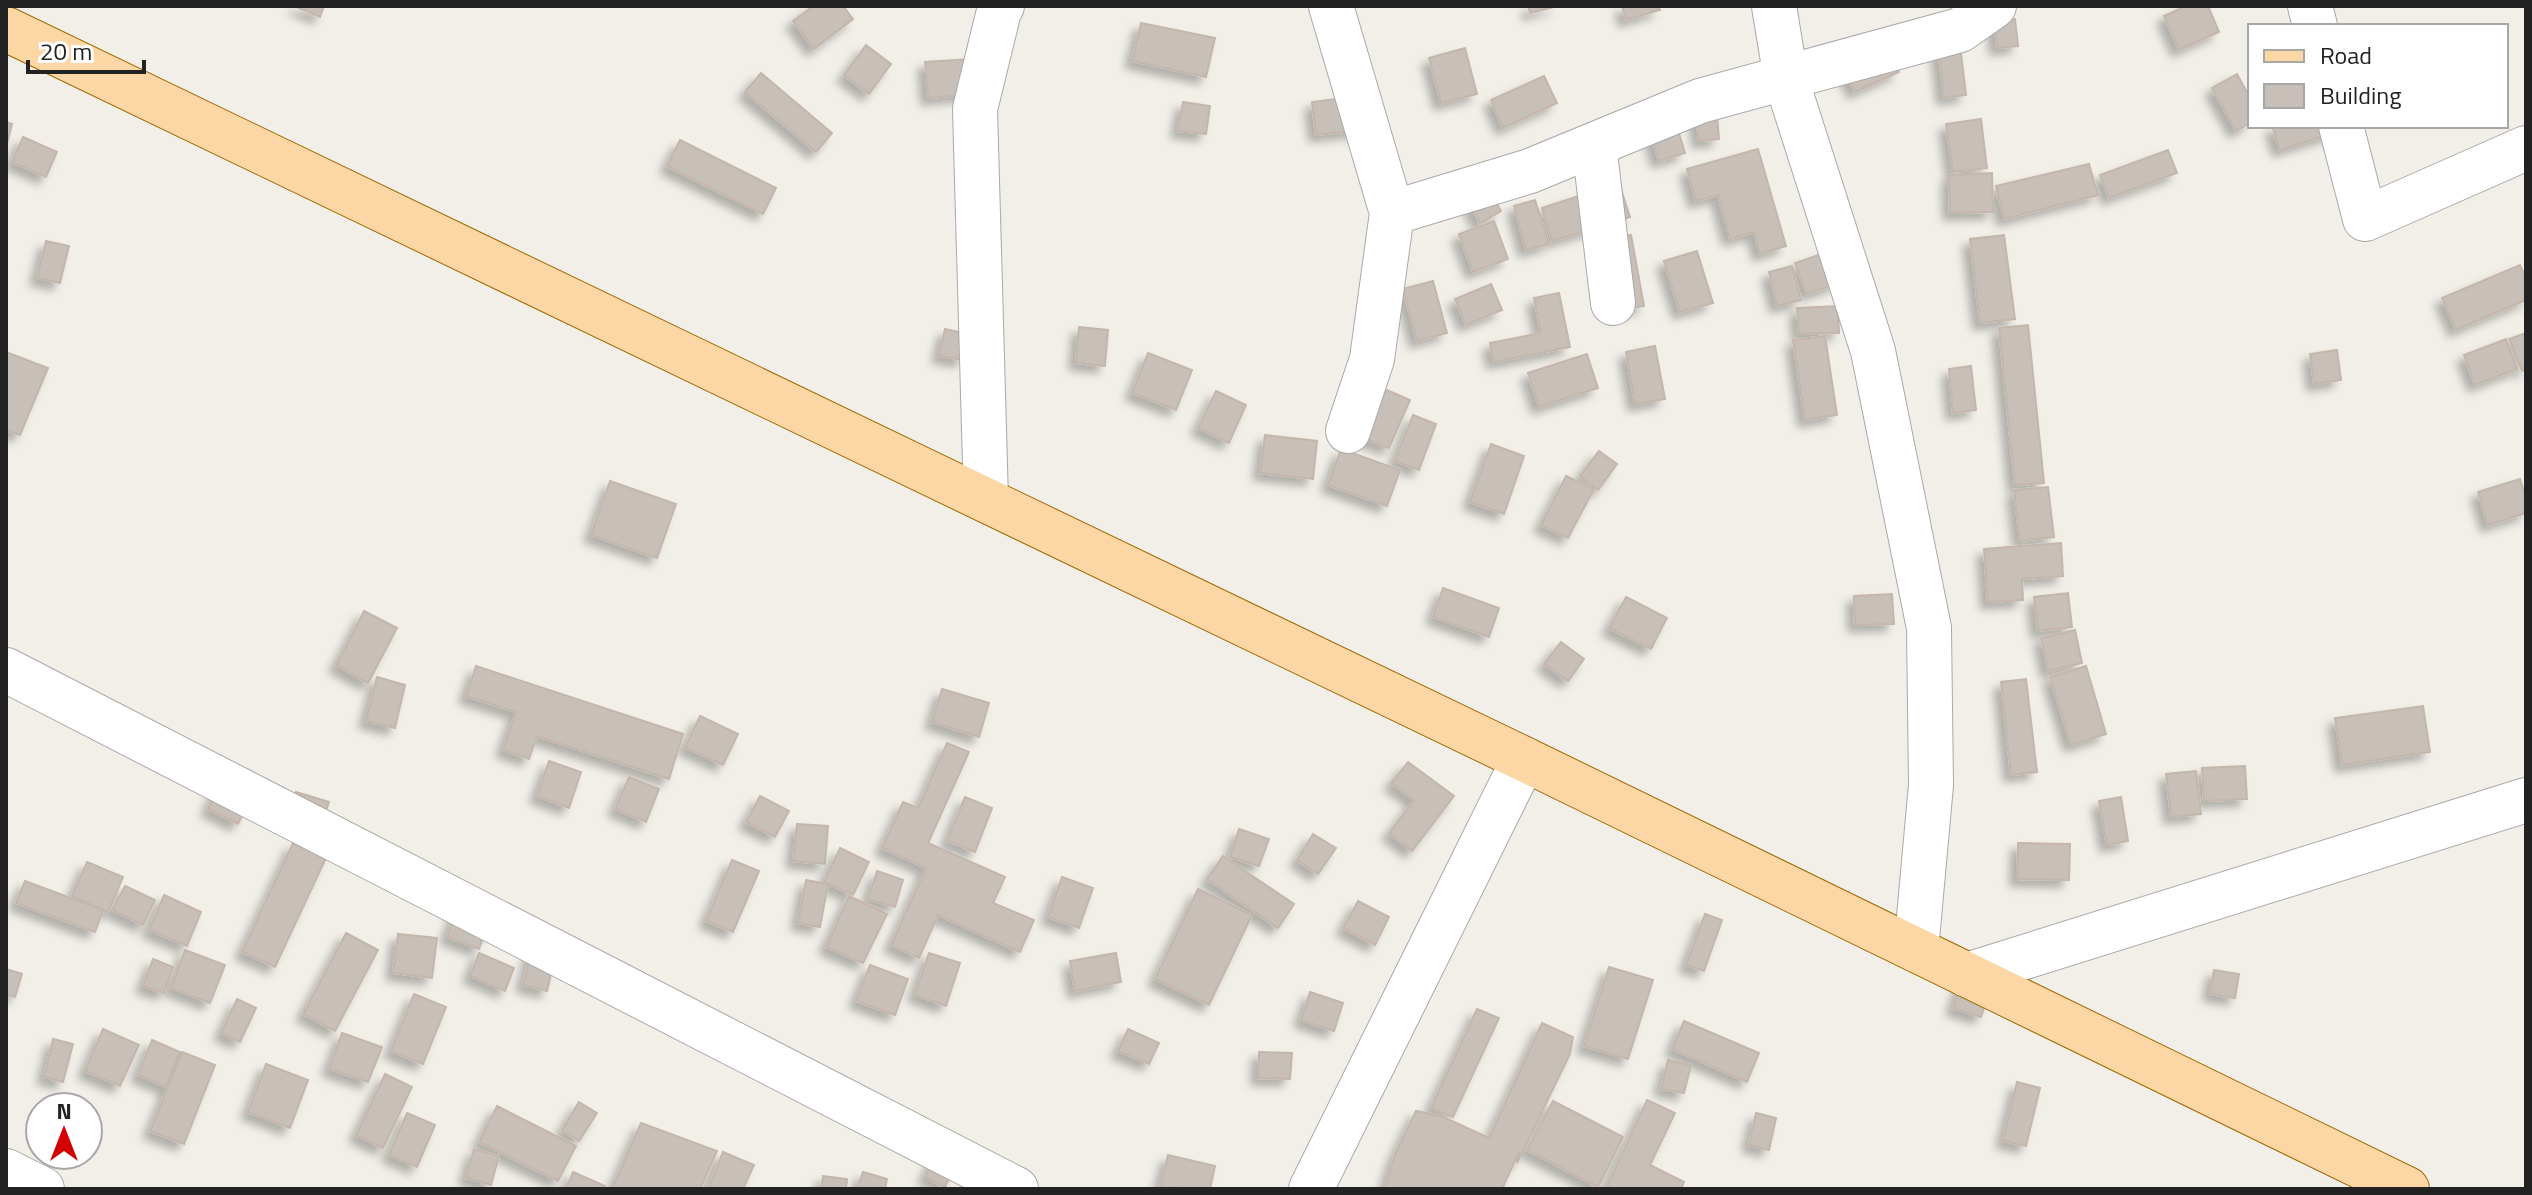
<svg xmlns="http://www.w3.org/2000/svg" width="2532" height="1195" font-family="'Titillium Web',sans-serif">
<style>
.building{fill:#c7bfb8;stroke:#c4b6ab;stroke-width:2;filter:url(#shadow)}
.lines{fill:none;stroke-linecap:round;stroke-linejoin:round}
.minor-casing{stroke:#a9a9a9;stroke-width:46}
.primary-casing{stroke:#a06b00;stroke-width:46}
.minor{stroke:#fff;stroke-width:44}
.primary{stroke:#fcd6a4;stroke-width:44}
</style>
<defs>
<filter id="shadow"><feDropShadow dx="-7" dy="7" stdDeviation="4" flood-color="#0004"/></filter>
</defs>
<rect width="100%" height="100%" fill="#f2efe9"/>
<path class="building" d="M294 6H324L320 17Z
M813 6H843L853 19 814 49 793 21Z
M1528 6H1558L1530 13Z
M1622 6H1658L1660 10 1626 20Z
M2186 6H2208L2219 32 2179 50 2164 16Z
M2015 19 2018 46 1997 48 1994 21Z
M1141 23 1215 38 1206 77 1132 61Z
M866 45 891 64 869 94 844 75Z
M1960 45 1966 95 1944 98 1938 47Z
M1465 48 1477 94 1441 103 1429 58Z
M1888 51 1899 72 1855 92 1845 71Z
M971 59 973 94 928 98 925 62Z
M761 73 832 133 816 152 745 92Z
M2237 74 2250 98V123L2236 131 2212 88Z
M1544 76 1557 103 1503 128 1491 100Z
M1373 94 1378 128 1316 135 1312 102Z
M1183 102 1210 106 1206 134 1178 131Z
M1716 103 1719 139 1699 141 1695 105Z
M1672 110 1685 153 1659 161 1646 117Z
M1981 119 1987 168 1953 172 1946 124Z
M6 122 12 124 6 148Z
M2272 126H2355L2280 150Z
M23 137 57 152 46 177 12 162Z
M680 140 776 188 763 214 667 166Z
M1758 149 1786 246 1760 254 1754 232 1730 239 1718 195 1696 201 1687 169Z
M2168 150 2177 173 2109 198 2100 175Z
M2089 164 2098 195 2004 219 1996 186Z
M1992 173 1993 212 1950 213 1949 175Z
M1619 183 1630 217 1552 241 1542 208Z
M1486 184 1501 211 1480 223 1465 195Z
M1535 200 1549 244 1526 250 1514 206Z
M1494 221 1508 259 1473 272 1459 234Z
M1631 235 1644 306 1616 311 1603 240Z
M2004 235 2015 319 1980 323 1970 239Z
M46 241 69 246 60 283 37 278Z
M1697 251 1713 303 1680 312 1664 261Z
M1827 252 1839 283 1807 294 1795 263Z
M2520 265 2526 278V300L2456 330 2442 298Z
M1792 266 1801 300 1777 306 1769 272Z
M1433 281 1447 333 1417 341 1403 289Z
M1491 284 1502 310 1466 325 1455 299Z
M1559 293 1570 347 1494 362 1490 343 1541 333 1534 298Z
M1838 306 1839 333 1799 334 1797 308Z
M2028 325 2044 483 2015 485 1999 328Z
M1079 327 1108 330 1105 366 1076 363Z
M945 329 968 334 963 360 939 356Z
M2523 334 2526 341V369L2522 371 2509 339Z
M1825 336 1837 415 1805 420 1793 340Z
M2506 339 2517 369 2475 385 2464 355Z
M1655 346 1665 399 1635 404 1626 352Z
M2337 350 2341 380 2314 384 2310 354Z
M6 352 48 368 20 435 6 430Z
M1148 353 1192 370 1176 410 1132 393Z
M1587 354 1598 388 1539 407 1528 373Z
M1971 366 1976 410 1953 413 1949 369Z
M1382 388 1410 400 1389 448 1360 437Z
M1216 391 1246 405 1229 443 1198 428Z
M1413 415 1436 424 1419 470 1395 461Z
M1265 435 1317 441 1313 479 1260 473Z
M1491 444 1524 456 1504 514 1470 502Z
M1341 449 1400 470 1387 506 1328 485Z
M1599 451 1617 464 1598 490 1580 476Z
M1566 476 1594 489 1568 538 1541 525Z
M2520 479 2526 498V513L2488 525 2478 492Z
M610 481 676 504 657 558 591 535Z
M2048 487 2054 537 2020 541 2014 490Z
M2061 543 2063 576 2022 579 2023 600 1988 602 1984 549Z
M1443 588 1499 608 1489 637 1433 617Z
M2068 593 2072 627 2038 631 2034 597Z
M1892 594 1894 624 1855 625 1854 596Z
M1626 597 1667 618 1651 649 1609 628Z
M364 611 397 628 368 683 336 665Z
M2075 630 2082 663 2048 671 2041 638Z
M1561 642 1584 659 1568 681 1544 664Z
M476 666 683 734 669 779 537 736 529 759 503 750 516 712 466 696Z
M2086 666 2106 734 2071 745 2050 677Z
M377 677 405 685 395 728 366 721Z
M2026 679 2037 772 2011 775 2001 682Z
M942 689 989 703 979 737 932 722Z
M2423 706 2430 752 2342 765 2335 718Z
M700 716 738 734 723 765 685 747Z
M947 743 969 752 928 843 1005 877 993 903 1034 920 1020 952 938 915 919 958 891 945 926 868 882 848 903 802 918 808Z
M549 761 581 772 569 808 537 796Z
M1408 762 1454 796 1412 851 1389 833 1414 800 1391 783Z
M2245 766 2247 799 2204 801 2202 768Z
M2196 771 2201 814 2171 817 2166 774Z
M224 774 255 789 238 824 208 809Z
M629 777 659 789 646 822 615 809Z
M296 792 329 802 322 822 290 813Z
M760 796 789 811 775 837 746 822Z
M965 797 992 808 975 852 947 841Z
M2121 797 2128 841 2107 845 2099 801Z
M797 824 828 826 825 864 793 861Z
M1239 829 1269 839 1259 866 1230 857Z
M1313 834 1336 848 1318 874 1297 860Z
M293 843 326 858 275 967 242 952Z
M2018 843 2070 844 2069 880 2017 879Z
M840 848 869 862 853 895 824 882Z
M1223 856 1294 904 1278 928 1207 879Z
M732 860 759 871 733 932 706 921Z
M87 862 123 877 108 912 72 896Z
M877 871 903 880 895 907 868 899Z
M1062 877 1093 888 1079 928 1048 917Z
M806 880 828 884 820 927 798 923Z
M25 881 103 910 95 932 16 903Z
M125 886 155 900 143 925 112 910Z
M1198 889 1252 915 1209 1005 1155 979Z
M164 895 201 912 187 946 149 930Z
M849 896 887 914 863 963 826 947Z
M1358 901 1389 917 1375 945 1343 928Z
M459 903 492 914 479 949 447 937Z
M1705 914 1722 920 1704 971 1686 965Z
M346 933 378 950 335 1031 303 1014Z
M398 934 437 938 432 978 393 973Z
M532 948 556 954 547 991 523 985Z
M185 950 225 965 210 1003 171 988Z
M479 953 514 968 505 991 470 976Z
M929 953 960 963 946 1006 915 995Z
M1116 953 1121 982 1075 991 1070 961Z
M153 959 173 967 164 993 143 986Z
M870 965 908 979 895 1015 856 1001Z
M1609 967 1653 980 1628 1059 1584 1046Z
M6 969 22 974 15 997 6 994Z
M2214 970 2239 974 2235 998 2210 994Z
M1962 981 1990 990 1981 1017 1953 1008Z
M1310 992 1343 1003 1334 1031 1301 1020Z
M414 994 446 1007 423 1064 391 1051Z
M237 999 256 1008 240 1042 221 1033Z
M1477 1009 1499 1018 1453 1117 1431 1108Z
M1684 1021 1759 1053 1747 1082 1672 1049Z
M1542 1023 1573 1037 1570 1054 1517 1163 1519 1152 1502 1189H1385L1394 1157 1416 1111 1441 1116 1489 1138Z
M103 1029 139 1045 120 1086 85 1071Z
M1128 1029 1159 1043 1149 1064 1118 1051Z
M342 1033 382 1047 368 1082 329 1069Z
M53 1039 73 1044 63 1082 44 1077Z
M152 1040 180 1052 166 1087 138 1075Z
M182 1052 215 1065 184 1144 150 1131Z
M1259 1052 1292 1053 1290 1079 1258 1078Z
M1668 1060 1691 1065 1684 1093 1661 1089Z
M266 1064 308 1080 290 1128 248 1112Z
M385 1074 412 1087 383 1148 356 1135Z
M2017 1082 2040 1088 2026 1146 2003 1141Z
M1647 1100 1675 1113 1650 1165 1684 1182 1681 1189H1613L1607 1186Z
M1553 1101 1623 1137 1598 1187 1527 1150Z
M579 1102 597 1113 579 1141 562 1130Z
M497 1106 576 1146 558 1181 479 1142Z
M407 1113 435 1125 417 1167 389 1155Z
M1756 1113 1776 1118 1769 1150 1749 1145Z
M641 1123 717 1151 700 1189H612Z
M940 1146 960 1156 945 1187 925 1177Z
M474 1149 499 1156 491 1185 466 1178Z
M723 1152 754 1165 743 1189H708Z
M1168 1155 1215 1166 1210 1189 1160 1187Z
M573 1172 605 1186 604 1189H566Z
M863 1172 887 1179 885 1189H857Z
M823 1176 847 1179 846 1189H821Z"/>
<g class="lines">
<defs>
<path id="minor" d="M1331 6 1392 213 1372 359 1348 431
M1774 6 1786 79 1873 351 1929 628 1931 785 1916 950
M2310 6 2315 26
M2341 126 2365 219 2526 148
M1594 145 1613 303
M1392 213 1530 171 1700 101 1960 30 1994 6
M986 500 975 109 999 11 1002 6
M6 670 1016 1189
M1967 975 2526 800
M6 1171 42 1189
M1311 1189 1524 759"/>
<path id="primary" d="M6 29 1524 759 2407 1189"/>
</defs>
<use href="#minor" class="minor-casing"/>
<use href="#primary" class="primary-casing"/>
<use href="#minor" class="minor"/>
<use href="#primary" class="primary"/>
</g>
<rect width="2532" height="1195" fill="none" stroke="#222222" stroke-width="16"/>
<rect x="2248" y="24" width="260" height="104" fill="#ffffff" stroke="#a7a7a7" stroke-width="2"/>
<rect x="2264" y="50" width="40" height="12" fill="#fcd6a4" stroke="#a7a7a7" stroke-width="2"/>
<text x="2320" y="64" font-size="24" fill="#222222">Road</text>
<rect x="2264" y="84" width="40" height="24" fill="#c7bfb8" stroke="#a7a7a7" stroke-width="2"/>
<text x="2320" y="104" font-size="24" fill="#222222">Building</text>
<g transform="translate(64 1131)"><circle r="38" fill="#ffffff" stroke="#a7a7a7" stroke-width="2"/>
<path d="M0-6L14 30L0 20L-14 30Z" fill="#d40000"/>
<text y="-12" font-size="22" font-weight="bold" text-anchor="middle" fill="#222222">N</text>
</g>
<path d="M28 60v12h116v-12" fill="none" stroke="#222222" stroke-width="4"/>
<text x="40" y="60" font-size="24" fill="#222222" stroke="#ffffff" stroke-width="6" paint-order="stroke">20 m</text>
</svg>
